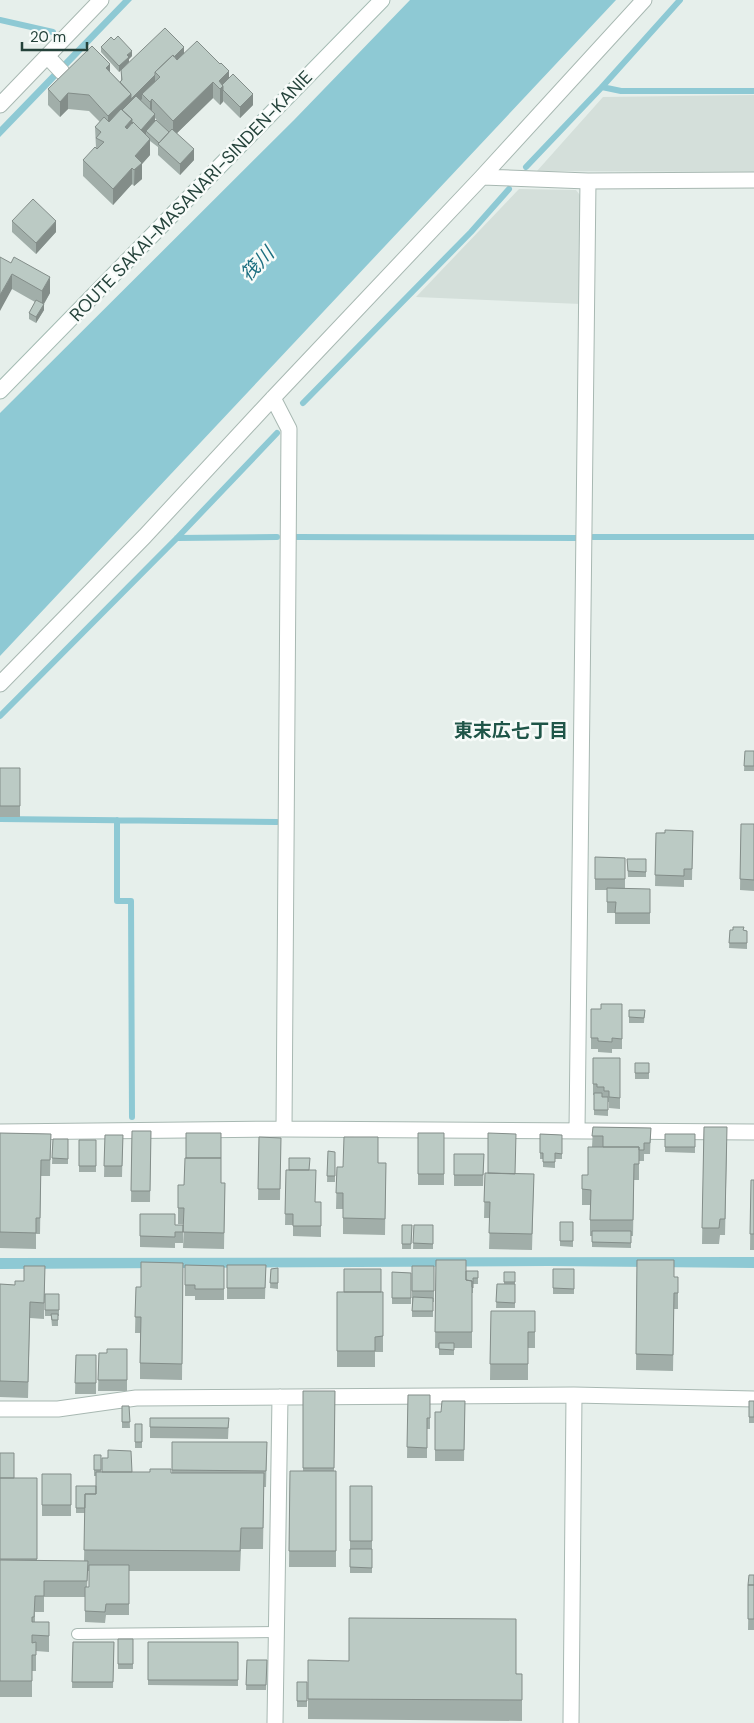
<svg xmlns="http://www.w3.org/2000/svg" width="754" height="1723" font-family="'DM Sans','Noto Sans JP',sans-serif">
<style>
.built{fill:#d4dfda}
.water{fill:#8ec9d4}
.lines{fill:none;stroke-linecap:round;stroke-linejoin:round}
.stream{stroke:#8ec9d4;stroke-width:6}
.lane-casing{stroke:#a8b8b2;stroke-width:12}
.street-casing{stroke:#a8b8b2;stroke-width:17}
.secondary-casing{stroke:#a4bbb3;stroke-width:17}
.lane{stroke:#fff;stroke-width:10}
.street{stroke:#fff;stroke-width:15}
.secondary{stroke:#fff;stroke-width:15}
.wall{fill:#a1aea9;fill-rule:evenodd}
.shaded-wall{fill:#838d89}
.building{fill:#bbcac4;stroke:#838d89}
.labels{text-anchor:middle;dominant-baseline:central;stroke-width:5;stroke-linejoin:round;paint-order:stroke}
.street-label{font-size:18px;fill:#24423a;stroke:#f7fbf9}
.water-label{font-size:19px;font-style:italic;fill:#1c6f80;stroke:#f7fbf9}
.neighbourhood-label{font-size:19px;font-weight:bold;fill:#1f5548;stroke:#f7fbf9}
</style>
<rect width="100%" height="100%" fill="#e6efeb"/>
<path class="built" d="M754 95V172L537 171 603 97Z
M519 189 576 190 583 199 581 304 416 297Z"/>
<path class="water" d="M123 0H132L0 137V127Z
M410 0H616L0 656V413L294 120Z
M754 1257V1268L548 1266 0 1269V1258Z"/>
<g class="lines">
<path class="stream" d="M0 20 53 32
M602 87 621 91H754
M526 167 602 87 680 0
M303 403 471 232 509 189
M297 537 577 538
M593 537H754
M177 538 277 537
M0 716 177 538 277 433
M0 819 277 822
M117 820V901H131L132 1117"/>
<defs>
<path id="lane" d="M77 1634 277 1632"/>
<path id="street" d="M47 56 62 72
M0 105 101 0
M482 177 588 181 754 180
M273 398 289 429 284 1129
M0 684 145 536 273 398 482 177 644 0
M577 1130 588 181
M0 1132 284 1129 754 1132
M0 1409H58L136 1398 574 1395 754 1399
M275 1723 280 1397
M571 1723 574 1395"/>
<path id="secondary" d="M0 391 382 0"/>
</defs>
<use href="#lane" class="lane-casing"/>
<use href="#street" class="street-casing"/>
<use href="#secondary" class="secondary-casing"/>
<use href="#lane" class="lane"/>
<use href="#street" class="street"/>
<use href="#secondary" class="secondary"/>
</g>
<path class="wall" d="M101 47 132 56 129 59V62L119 72 101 52Z
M184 53 229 77 253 105 240 118 223 101 220 105 213 98 177 133 194 160 180 175 158 155V147L150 141V155L142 164V179L134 186 132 184 113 205 83 176V160L96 148 95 127 100 122 89 111 68 109 60 117 48 105V89L110 72 120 82 121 80V70ZM155 118 161 125 155 121Z
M12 221 56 232 36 254 12 232Z
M0 257 50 293 44 304V310L36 323 29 319V313L35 302 12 289Z
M745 751H754V771H744Z
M0 768H20V817H0Z
M741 824H754V891L740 890Z
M693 831 692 880H684V887L655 886 656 833Z
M595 857 625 858V889H650V924H615V913H607V890H595Z
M627 859H646V877H628Z
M730 930 747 931V949L729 948Z
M622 1004V1049H612V1053L598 1052V1049H591V1009H601Z
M629 1010H645L644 1023H629Z
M593 1058H620V1109L609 1108V1102H608V1116L594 1115V1095H593Z
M635 1063H649V1079H635Z
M593 1127 651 1128 650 1154H644V1161H639V1180H634L633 1236H631V1248L592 1247V1236H590V1205H582V1175H588L592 1147Z
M704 1127 727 1143 725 1235H720L719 1244H702Z
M132 1131H151L150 1202H131Z
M0 1133 51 1134 50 1176H41L40 1234H36V1249L0 1248Z
M221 1133V1183H225L224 1249 183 1248 184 1224H178V1185H184L186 1158Z
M418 1133H444V1185H418Z
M540 1134 562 1135V1159H555V1168L543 1167V1159H540Z
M665 1134H695V1153L665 1152Z
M105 1135H123L122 1177H104Z
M259 1137 281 1138 280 1200H258Z
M53 1139H68V1164H52Z
M79 1140H96V1172H79Z
M328 1151 335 1152V1182H327Z
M454 1154H484L483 1186H454Z
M378 1163H386L385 1235 343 1234V1209H336L337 1167H343Z
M286 1170H309L315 1202H321V1237L293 1236V1225H285Z
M485 1173 534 1174 532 1250 489 1249 490 1218H484Z
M751 1180H754V1250H750Z
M140 1214 175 1225H183V1243H175V1248L140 1247Z
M560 1222H573V1247L560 1246Z
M402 1225H412L411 1249H402Z
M414 1225H433V1249H413Z
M436 1260 466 1280 478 1271V1284H473V1293H472V1348H454V1355H439V1348H435Z
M637 1260 674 1277H678V1309H674L673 1371 636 1370Z
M183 1263 182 1380 140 1379V1333H135L136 1287H141Z
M185 1265 224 1266V1300H195V1296H185Z
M227 1265H266L265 1299H227Z
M45 1266 44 1319 30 1318 28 1398 0 1397V1284L15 1285 24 1281Z
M412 1266H434V1302H433V1317H412Z
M278 1268V1289L270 1288 271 1269Z
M553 1269H574V1294H553Z
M392 1272 411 1273V1304H392Z
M504 1272H515V1308H496L497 1284H504Z
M337 1292H383V1352H375V1367H337Z
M45 1294H59V1316H58V1326H52L51 1316H45Z
M491 1311H535V1348H528V1380H490Z
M127 1349V1391H98L99 1353H107Z
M76 1355H96V1394H75Z
M303 1391H335L334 1471H336V1567H289L290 1471H303Z
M408 1395H430V1429H427V1458H407Z
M465 1401 464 1461H435V1412H441Z
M749 1401H754V1423H749Z
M122 1406H129L130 1428H122Z
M150 1418H229L228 1439 150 1438Z
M135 1424H142V1448H135Z
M172 1442H267L266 1487H264L263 1549H241L240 1571H129V1615H106L105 1623 85 1622V1597H44V1612H35V1622H49V1652L36 1651V1671H32V1697H0V1453L14 1478H37V1561H84L85 1513H76V1486L96 1494V1476H94V1455H101V1472L172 1473ZM88 1571H89V1587H87Z
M42 1474H71V1516H42Z
M372 1486V1573H350V1541Z
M749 1575H754V1630H748Z
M118 1639H133V1669H118Z
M73 1642H114L113 1688H72Z
M148 1642H238V1686L148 1685Z
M247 1660H267L266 1690H246Z
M308 1660 522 1674V1721L308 1719Z
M297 1682H307V1707H297Z"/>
<path class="shaded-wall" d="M184 47V58L157 74Z
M132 51V56L129 59V62L119 72V66L127 55Z
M110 64V80L106 68Z
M229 71V87L223 90V102L220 105V89L219 81Z
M155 75V86L142 94V99L131 110V99Z
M213 82V98L173 137V121Z
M68 93V109L60 117V102Z
M131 94V110L108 132V116Z
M253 94V105L240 118V107Z
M152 99V115L150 118V102Z
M155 114V125L146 131V135L140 131Z
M132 119V135L125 127Z
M150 139V155L142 164V179L134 186 135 156Z
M194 149V160L180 175V164Z
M132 168V184L113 205V189Z
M56 221V232L36 254V243Z
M12 274V289L0 311V295Z
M50 277V293L42 307V291Z
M44 304V310L36 323V317Z"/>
<path class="building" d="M165 28 184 47 174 57 173 55 155 72V75L131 99V94L120 82 122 80 121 70Z
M118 36 132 51 127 55 129 57 119 66 101 47 111 37 114 40Z
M197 41 220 64 221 63 229 71 219 81 223 86 220 89 213 82 173 121 152 99 150 102 142 94 160 77 155 72 173 55 177 60Z
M92 46 110 64 106 68 131 94 108 116 89 95 68 93 60 102 48 89Z
M233 74 253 94 240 107 223 90V86L222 85Z
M136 96 155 114 141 130 133 122 132 124V119L122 110Z
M121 109 132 119 125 127 127 129 133 122 150 139 135 156 142 163 134 170 132 168 113 189 83 160 95 147 97 149 104 142 96 138 101 132 95 127 104 117 109 122Z
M156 120 169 132 159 143 146 131Z
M172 129 194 149 180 164 158 144Z
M33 199 56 221 36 243 12 221Z
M0 257 11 263 14 257 50 277 42 291 12 274 0 295Z
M36 300 44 304 36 317 29 313Z
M745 751H754V766H744Z
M0 768H20V806H0Z
M741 824H754V880L740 879Z
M665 830 693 831 692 869H684V876L655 875 656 833H665Z
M595 857 625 858V879H595Z
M627 859H646V872L628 871Z
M607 888 650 889V913H615L616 902H607Z
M733 927H744L743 930 747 931V943H729L730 930H733Z
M601 1004H622V1039L612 1038V1042L598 1041V1038H591V1009H601Z
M629 1010H645L644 1018 629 1017Z
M593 1058H620V1098L609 1097V1091H604V1087H597V1084H593Z
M635 1063H649V1073H635Z
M594 1093H602V1097H608V1110H594Z
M593 1127 651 1128 650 1143H644V1150H639V1147H603V1136H592Z
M704 1127H727L725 1219H720L719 1228H702Z
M132 1131H151L150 1191H131Z
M0 1133 51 1134 50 1160H41L40 1218H36V1233L0 1232Z
M186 1133H221V1158H186Z
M418 1133H444V1174H418Z
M488 1133 516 1134 515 1174 488 1173Z
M540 1134 562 1135V1154L555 1153V1162H543V1153H540Z
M665 1134H695V1147H665Z
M105 1135H123L122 1166H104Z
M259 1137 281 1138 280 1189H258Z
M344 1137H378V1163H386L385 1219 343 1218V1193H336L337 1167H343Z
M53 1139H68V1159L52 1158Z
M79 1140H96V1166H79Z
M588 1147H639V1164H634L633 1220H590L591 1190 582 1189V1175H588Z
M328 1151 335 1152V1176H327Z
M454 1154H484L483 1175H454Z
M185 1158H221V1183H225L224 1233 183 1232 184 1208H178V1185H184Z
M289 1158H310L309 1170H289Z
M286 1170H316L315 1202H321V1226H293V1214H285Z
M485 1173 534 1174 532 1234 489 1233 490 1202H484Z
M751 1180H754V1234H750Z
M140 1214H175V1225H183V1232H175V1237L140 1236Z
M560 1222H573V1241H560Z
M402 1225H412L411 1244H402Z
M414 1225H433V1244L413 1243Z
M592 1231H631V1243L592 1242Z
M436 1260H466V1280L472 1281V1332H435Z
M637 1260H674V1277H678V1293H674L673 1355 636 1354Z
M141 1262 183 1263 182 1364 140 1363 141 1317H135L136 1287H141Z
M185 1265 224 1266V1289H195V1285H185Z
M227 1265H266L265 1288H227Z
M24 1266H45L44 1303 30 1302 28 1382 0 1381V1284L15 1285V1281H24Z
M412 1266H434V1291H412Z
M278 1268V1283H270L271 1269Z
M344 1269H381V1292H344Z
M553 1269H574V1289L553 1288Z
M466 1271H478V1278H473V1288L472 1287V1281L466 1280Z
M392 1272 411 1273V1298H392Z
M504 1272H515V1282H504Z
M497 1284H515V1303L496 1302Z
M337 1292H383V1336L375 1337V1351H337Z
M45 1294H59V1310H45Z
M413 1297 433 1298V1311H412Z
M491 1311H535V1332H528V1364H490Z
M51 1314H58V1320H52Z
M439 1343H454V1350L439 1349Z
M107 1349H127V1380H98L99 1353H107Z
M76 1355H96V1383H75Z
M303 1391H335L334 1468H303Z
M408 1395H430V1418H427V1448L407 1447Z
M442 1401H465L464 1450H435V1412H441Z
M749 1401H754V1417H749Z
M122 1406H129L130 1422H122Z
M150 1418H229L228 1428 150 1427Z
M135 1424H142V1442H135Z
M172 1442H267L266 1471 172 1470Z
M108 1450 131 1451 132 1472H102V1458H108Z
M0 1453H14V1478H0Z
M94 1455H101V1470H94Z
M150 1469H171V1473H264L263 1528H241L240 1551 84 1550 85 1494H96V1472H150Z
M290 1471H336V1551H289Z
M42 1474H71V1505H42Z
M0 1478H37V1559H0Z
M76 1486H96V1494H85V1508H76Z
M350 1486H372V1541H350Z
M350 1549H372V1568L350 1567Z
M0 1560 88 1561 87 1581H44V1596H35L34 1617H32V1622H49V1636L32 1635V1643L36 1642V1655H32V1681H0Z
M89 1565H129V1604H106L105 1612 85 1611V1587H89Z
M749 1575H754V1585H748Z
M748 1585H754V1619H748Z
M349 1618 516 1619V1674H522V1700L308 1699V1660L349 1661Z
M118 1639H133V1664H118Z
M73 1642H114L113 1682H72Z
M148 1642H238V1680H148Z
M247 1660H267L266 1685H246Z
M297 1682H307V1701H297Z"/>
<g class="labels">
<g class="street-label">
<text transform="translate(191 196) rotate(-46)">ROUTE SAKAI-MASANARI-SINDEN-KANIE</text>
</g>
<g class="water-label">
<text transform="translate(257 264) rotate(-46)">筏川</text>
</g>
<g class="neighbourhood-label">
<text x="511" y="730">東末広七丁目</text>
</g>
</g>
<path d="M22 42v8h65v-8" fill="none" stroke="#24423a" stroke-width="2.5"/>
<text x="30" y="42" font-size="15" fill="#24423a" stroke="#f7fbf9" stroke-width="4" paint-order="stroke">20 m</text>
</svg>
